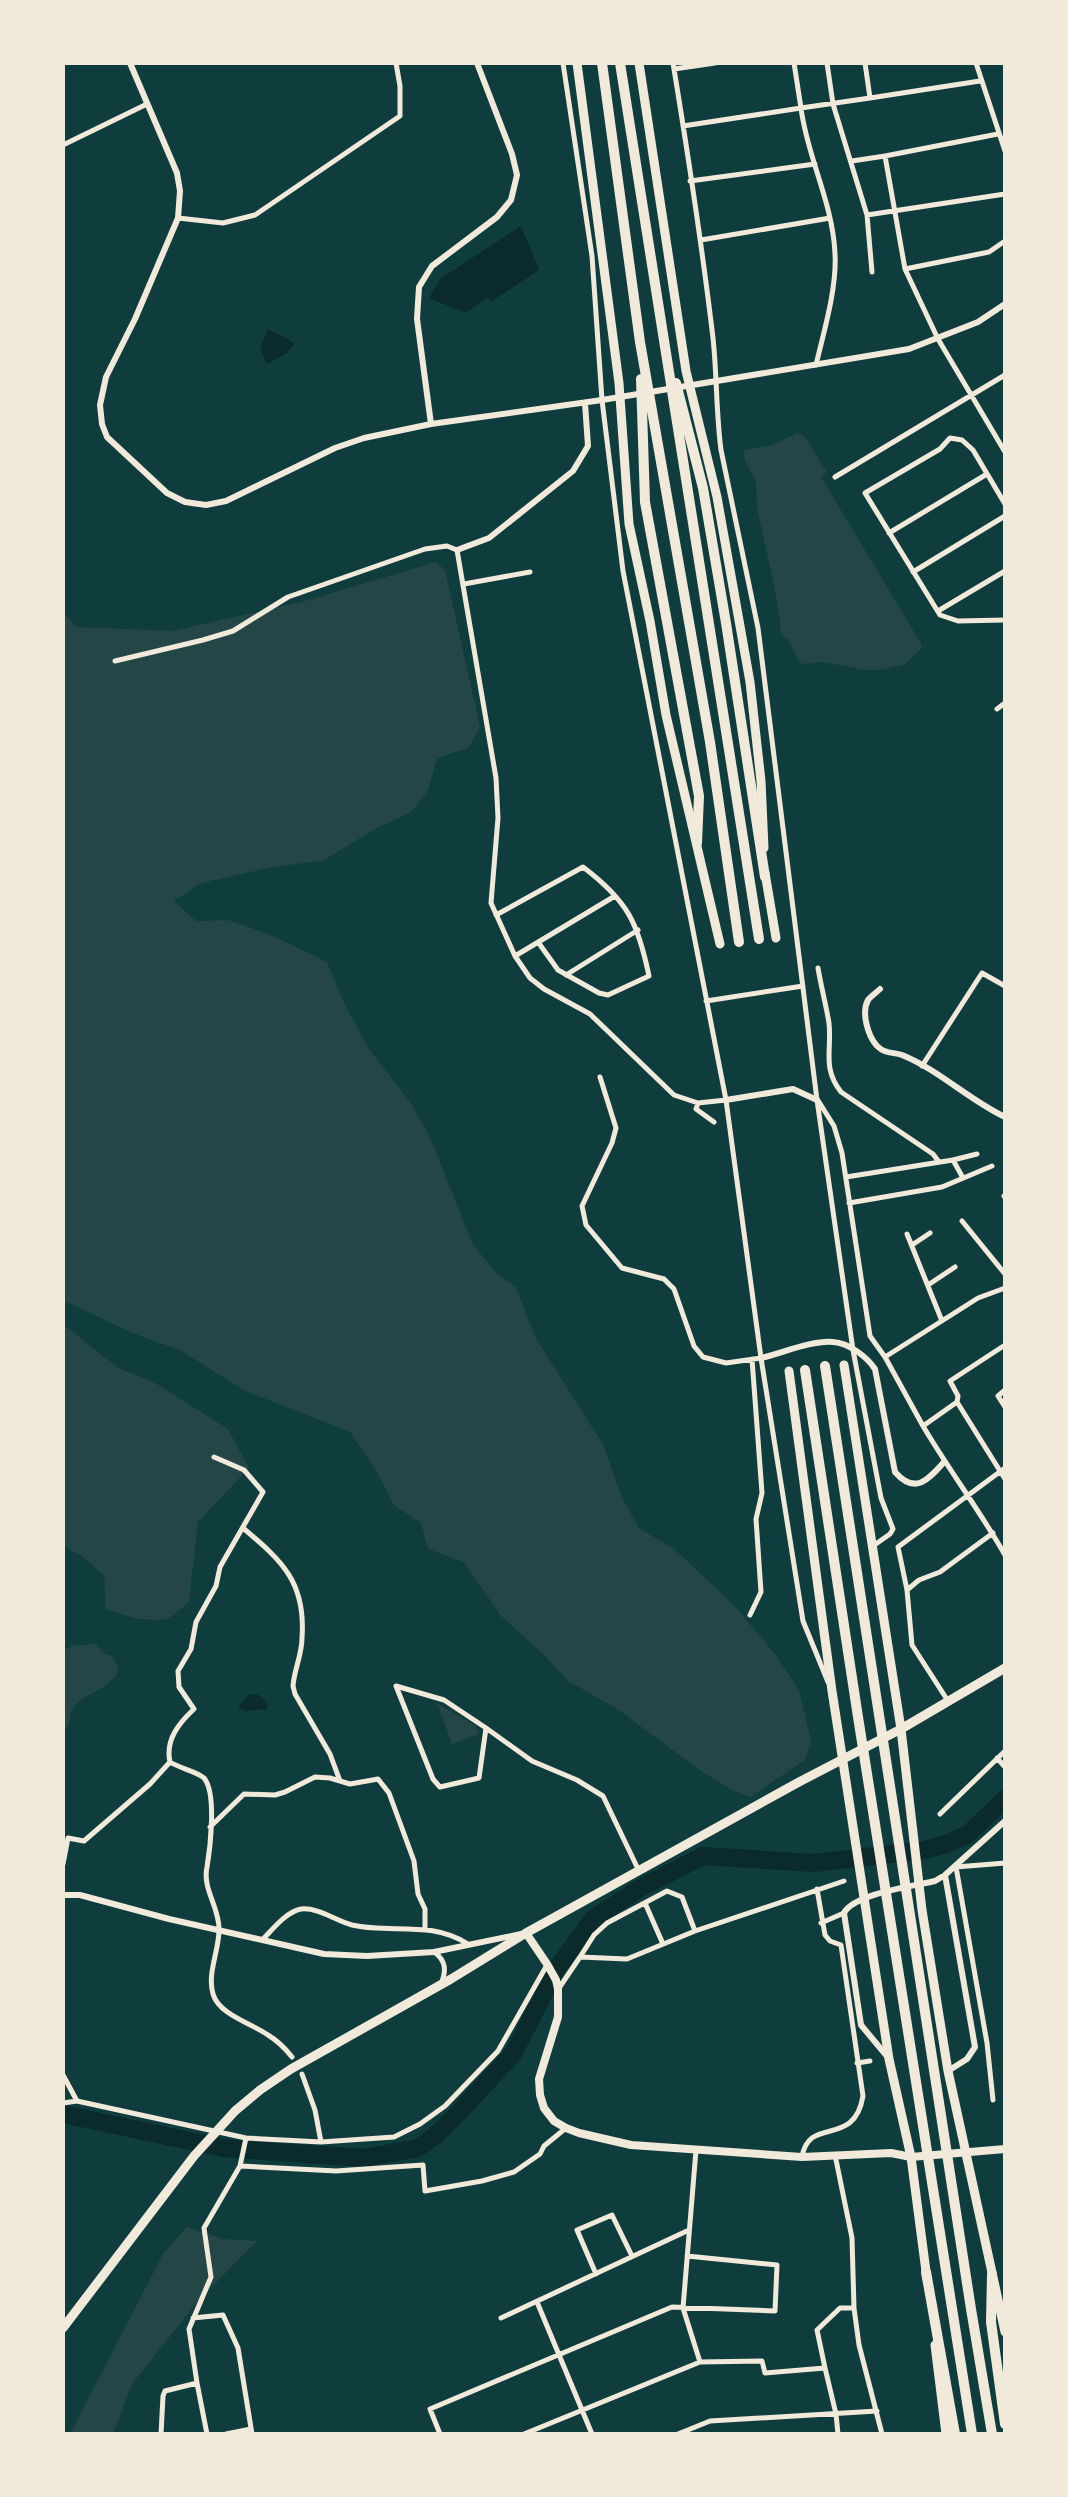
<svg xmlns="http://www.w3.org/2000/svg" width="1068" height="2497" font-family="'Zilla Slab',serif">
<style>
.green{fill:#244646}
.water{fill:#0a2a2b}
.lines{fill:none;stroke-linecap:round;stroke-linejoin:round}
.river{stroke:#0a2a2b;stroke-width:18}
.minor{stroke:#f1e9da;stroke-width:5}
.tertiary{stroke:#f1e9da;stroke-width:6}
.primary{stroke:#f1e9da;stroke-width:8}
.trunk{stroke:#f1e9da;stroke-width:9}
.motorway{stroke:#f1e9da;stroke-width:10}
</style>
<rect width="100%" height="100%" fill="#0f3d3e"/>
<path class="green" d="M797 433 804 436 825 469 827 472 821 477 922 645 921 649 904 665 878 670H865L823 662 800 664 788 639 781 634C778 592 766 553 758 512 756 502 758 490 755 480 751 470 743 463 744 450L773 445Z
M436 562 445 570 480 727 468 748 437 758 428 791 411 812 375 829 324 860 269 868 201 883 174 901 196 921 228 920 271 935 327 962 345 1005 369 1049 410 1102 429 1135 472 1243 495 1272 516 1287 535 1337 604 1446 621 1496 639 1528 674 1549 733 1604 775 1654 799 1690 811 1741 805 1760 750 1797 734 1791 698 1769 616 1708 568 1681 545 1656 501 1616 464 1562 428 1549 421 1523 394 1505 377 1472 350 1432 245 1391 180 1350 132 1333 65 1301 63 1305V613L77 627 172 631 305 601Z
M63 1324 118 1368 157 1384 228 1429 249 1468 198 1522 189 1602 168 1619 157 1620 137 1619 106 1609 104 1575 83 1557 63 1545Z
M95 1644 105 1654 112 1656 119 1669C109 1693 84 1690 72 1710 70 1714 69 1722 68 1727H63V1650L73 1646Z
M437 1703 476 1726 479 1734 452 1744Z
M187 2227 223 2239 257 2241 198 2301 132 2384 113 2434H70L163 2254Z"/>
<path class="water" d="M521 226 539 270 492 301 487 297 466 313 429 298 440 279Z
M268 329 295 343 287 353 267 364 260 349Z
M249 1694 259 1695 267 1703V1709L245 1711 238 1707Z"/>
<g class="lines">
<path class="river" d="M63 2114 223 2148 364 2158 418 2148 435 2136 460 2111 513 2054 557 1968 593 1919 640 1888 703 1856 814 1863 925 1850 949 1843 968 1834 1005 1799"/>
<path class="minor" d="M563 63 592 256 602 400 623 571 726 1100 761 1358 803 1621 828 1682
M673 63C688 154 702 246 713 338 717 375 716 412 721 450L758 628 817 1100 853 1350 881 1498 893 1529 890 1534 873 1546
M827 63 833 104 867 215 872 272
M865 63 870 98 980 81
M976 63 1005 151
M674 69 715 63
M683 126 801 108 794 63
M998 134 885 156 905 269 938 339 1005 452
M63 145 147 104
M852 161 885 156
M690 181 815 164
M867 215 1005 194
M178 218 223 223 255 215 400 116V86L396 63
M701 240 830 218
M905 269 989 252 1005 241
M816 365C824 331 837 288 835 254 833 203 807 157 801 108L870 98
M835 477 1005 375
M1005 504 973 450 962 440 950 438 940 449 865 493 940 615 958 621 1005 620
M889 533 987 474
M913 572 1005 516
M464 584 530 572
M938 611 1005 571
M115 661 203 640 233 631 288 597 425 549 447 546 457 550 496 778 498 818 491 903 515 956 530 978 544 989 590 1014 674 1095 698 1103 726 1100
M997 709 1005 703
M496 915 583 867C628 901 638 923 649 976L608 995 599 993 558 970 538 942
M515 956 615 896
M818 968C821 986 826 1005 829 1023 832 1050 822 1068 841 1092L933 1154 939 1162
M566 975 638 930
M706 1001 803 986
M922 1066 982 973 1005 986
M600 1077 616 1128 612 1143 582 1206 586 1225 622 1268 664 1279 674 1289 694 1346 703 1357 726 1363 761 1358
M819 1102 834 1126 842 1153 870 1336 885 1357 923 1426
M698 1103 696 1109 714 1122
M953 1160 963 1178
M846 1177 953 1160 977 1154
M1004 1196 1005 1198
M849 1203 942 1187 992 1166
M962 1221 1005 1274
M907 1234 942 1321
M912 1245 930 1233
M928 1285 955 1267
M1005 1345 950 1381 958 1396 957 1402 1005 1479
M885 1357 978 1298 1005 1288
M1005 1390 998 1396 1005 1407
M957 1402 923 1426C949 1470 980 1511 1005 1555
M214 1457 244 1470 263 1492 220 1567 216 1586 196 1622 191 1649 178 1671 179 1687 194 1709C179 1723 165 1740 170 1762 179 1768 198 1772 204 1778 217 1793 210 1849 207 1867 202 1889 220 1908 219 1930 219 1951 207 1973 213 1994 219 2015 253 2024 268 2035 278 2041 285 2048 292 2057
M243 1528C282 1561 306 1582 302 1638 302 1655 294 1670 293 1686L295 1694 330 1754 340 1781
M907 1590 919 1580 940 1572 993 1533
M750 1615 761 1592 756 1519 762 1493 752 1359
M396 1686 444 1700 486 1728 479 1778 440 1787 433 1779Z
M948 1701 912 1645 907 1590 898 1547 1005 1468
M486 1728 532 1761 577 1780 603 1796 639 1871
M997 1758 1005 1767
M940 1814 1005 1751
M210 1827 244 1794 275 1795 285 1792 315 1777 330 1778 350 1784 378 1779 389 1793 414 1861 418 1894 425 1909V1929
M63 1864 68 1838 84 1841 150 1784 170 1762
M645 1903 663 1944
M821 1923 844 1913
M263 1939C273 1929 286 1912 301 1909 318 1907 336 1921 352 1925 392 1934 430 1920 468 1944
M434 1952C447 1961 446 1972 441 1984
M580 1957 594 1935 607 1923 667 1891 682 1897 695 1931
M559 1988 580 1957 627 1959 695 1931 844 1881
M857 2063 870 2061
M302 2074 315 2110 321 2142
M63 2075 77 2101
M993 2100 987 2043 956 1867 1005 1863
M63 2103 77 2101 246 2138 321 2142 394 2137 420 2124 445 2106 498 2051 547 1965
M696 2150 683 2308 700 2362 762 2361 765 2373 825 2368 817 2330 840 2308H854
M835 2155 852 2238 854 2308 859 2345 882 2434
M802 2157C809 2115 854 2149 863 2096L841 1945 830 1941 825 1935 817 1889
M240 2166 336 2171 423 2165 425 2191 482 2181 514 2172 540 2154 544 2146 566 2128
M596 2274 577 2230 612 2215 632 2256
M537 2302 592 2434
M193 2318 223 2315 238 2348 252 2434
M501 2318 689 2230
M825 2368 836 2414 838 2434
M197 2383 207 2434
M161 2434 163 2396 165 2391 197 2383 189 2329 211 2277 204 2228 240 2166 246 2138
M226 2434 251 2429
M440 2434 430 2409 672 2307 775 2311 777 2265 687 2256
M524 2434 700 2362
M678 2434 710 2421 877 2411"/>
<path class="tertiary" d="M130 63 177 173 180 191 178 218 135 319 106 377 100 405 102 424 107 437 167 493 185 502 206 505 226 501 335 448 364 438 431 424 602 400 909 349 978 322 1005 304
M431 424 417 319 419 287 432 266 497 217 511 200 517 175 512 154 477 63
M457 550 489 538 573 471 588 446 585 403
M880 989C877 992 871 996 868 1000 861 1013 868 1036 877 1046 885 1054 893 1052 902 1055 939 1070 969 1100 1005 1117
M726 1100 793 1089 817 1100
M761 1358C782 1353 813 1340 833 1342 849 1343 867 1357 875 1369L895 1472C915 1495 928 1480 944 1462
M945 1875 975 2047 967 2059 948 2071
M63 1895H80L169 1919 324 1954 367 1956 434 1952 521 1934
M886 2055 861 2025 844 1913C854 1894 913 1886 935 1881L945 1875 1005 1821"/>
<path class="primary" d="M526 1933 547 1964 556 1980 558 1989V2017L539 2079 540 2095 544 2108 554 2121 566 2128 579 2133 631 2145 802 2157 891 2153 911 2157 1005 2149"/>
<path class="trunk" d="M577 63 619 383 629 524 650 621 666 715 720 944
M639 63 686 371 717 497 750 682 761 781 764 848
M765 873 776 938
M844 1365 901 1729 922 1910 948 2071 1005 2332
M789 1371 832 1691 889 2059 911 2157 927 2279
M63 2328 194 2156 235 2111 260 2090 291 2069 451 1979 526 1933 799 1782 901 1729 1005 1668
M935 2345 946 2434"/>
<path class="motorway" d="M602 63 640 342 710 742 739 942
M620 63 759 939
M641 379 645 502 699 796 697 843
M676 383 703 488 726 623 765 877
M825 1366 971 2309 992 2434
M805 1370 858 1717 972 2434
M926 2272 955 2434
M992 2274 991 2322 1005 2424"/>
</g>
<rect width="1068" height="2497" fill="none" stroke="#f1e9da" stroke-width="130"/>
</svg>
